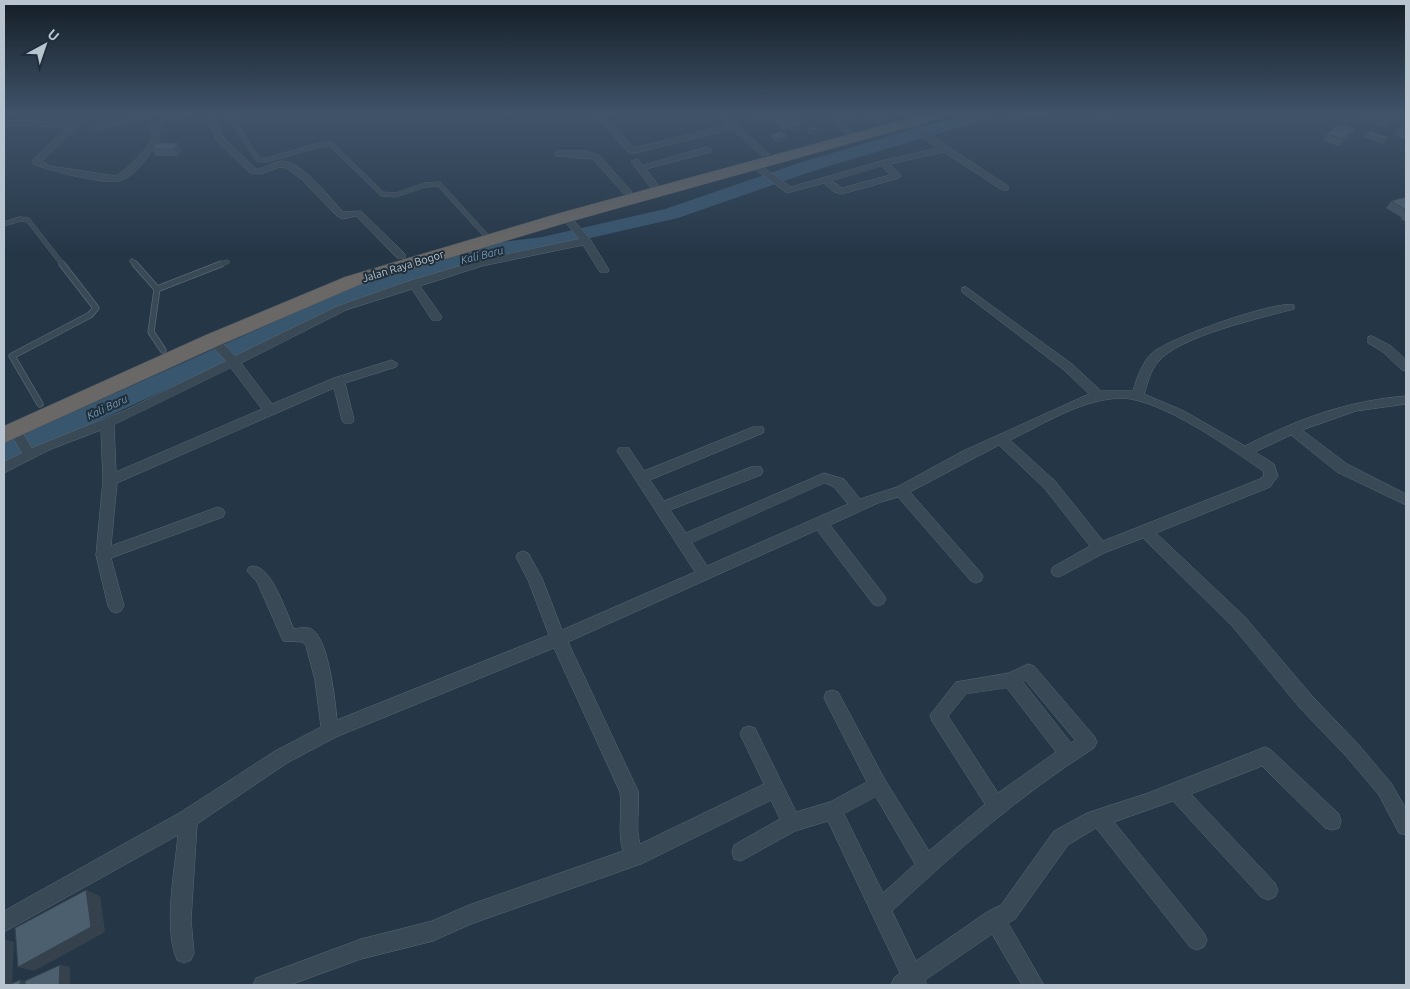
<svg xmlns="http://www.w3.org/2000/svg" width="1410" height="989" font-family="Ubuntu,sans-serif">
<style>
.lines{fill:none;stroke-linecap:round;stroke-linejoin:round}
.river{fill:#38566e;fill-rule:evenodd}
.service-far1-casing{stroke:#596773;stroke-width:5}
.service-casing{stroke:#596773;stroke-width:7}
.minor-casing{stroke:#596773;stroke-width:1}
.trunk-casing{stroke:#455460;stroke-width:1}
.service-far1{stroke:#3a4956;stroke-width:4.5}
.service{stroke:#3a4956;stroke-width:5.5}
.minor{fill:#3a4956;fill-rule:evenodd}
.trunk{fill:#6a6866;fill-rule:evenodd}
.wall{fill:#41525f}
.shaded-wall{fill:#35424e}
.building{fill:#4c5f6f;stroke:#35424e}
.labels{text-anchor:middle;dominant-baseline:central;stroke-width:4;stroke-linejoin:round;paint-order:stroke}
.far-water-label{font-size:11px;font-style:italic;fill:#7698b4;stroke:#1f2e3b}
.far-street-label{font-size:11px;fill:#b8c4cf;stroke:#1f2e3b}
</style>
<rect width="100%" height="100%" fill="#253747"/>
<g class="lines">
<path class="river" d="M963 115H990L987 119 819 169 678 218 542 249 511 253 449 270 368 297 4 464V443L352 287 433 260 502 242 542 237 665 209 805 161Z"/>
<defs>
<path id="service-far1" d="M229 115 258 160H267L319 145 331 144 382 194 396 195 425 185 439 184 490 240
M854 115 835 121 856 137
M870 115 880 121
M97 128 149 115
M4 224 20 219 28 220 63 265
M132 261 136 265
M218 265 227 262"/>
<path id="service" d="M135 264 157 289 151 332 163 350
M157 289 221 264
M40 404 12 356 90 315 96 308 62 264"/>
<path id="minor" d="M177 115H193L166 122 158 127 160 136C153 151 137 176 119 181 107 185 45 170 33 164V160L67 127 4 125V120L77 123V127L42 161 50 166 116 176C125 171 151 147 152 136 152 132 149 128 150 124L160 118Z
M207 115H215L224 138 256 169C265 169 273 161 283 161 302 162 330 198 343 212L361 211 405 254V258H397L356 216 343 219 337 216 301 179 286 168 280 167 261 174 250 173 217 141Z
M596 115H604L634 148 728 125 718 115H727L769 154 762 156 732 129 632 154 629 153Z
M1097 115H1107L1113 119 1109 122Z
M910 118 929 134 1008 186V190H1002L944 152 890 164 901 176 899 178 842 194 834 192 824 183 787 193 749 165 757 163 791 187 881 161 938 148 923 138 907 123 906 121ZM882 166 890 175 842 188 832 181Z
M708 147 712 150 711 152 646 169 658 185 653 188 650 187 631 161 638 159 642 165Z
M559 151H586L599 155 632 192 624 194 593 159 556 156 555 154Z
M566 214 569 215 590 239 609 270 608 272H600L583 245 482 266 420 286 442 317 440 320H432L412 289 346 310 241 363 272 404 334 378 392 360 398 364 396 367 345 383 354 420 352 423H344L342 420 334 388 117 483 111 546 218 507 223 509 225 513 223 517 111 558 124 606 121 611 116 613 111 611 108 606 96 555 103 480 101 430 49 450 4 473V462L22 453 8 430 9 427H19L32 448 126 410 226 361 209 343V337H217L235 356 338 306 409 281 480 260 579 239 561 217ZM231 368 262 409 116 472 114 425Z
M966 287 1072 364 1101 391H1133C1137 377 1142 363 1152 353 1167 339 1275 300 1294 305V309C1261 318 1179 336 1158 362 1150 371 1148 383 1144 394L1184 411 1245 446C1298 419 1346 401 1406 396V404L1356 411 1302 430 1347 464 1406 494V505L1337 472 1291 435 1255 452 1274 464 1278 476 1270 487 1156 533 1245 617 1312 696 1358 744 1391 783 1406 809V835L1399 833 1379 795 1346 756 1300 708 1233 627 1143 538 1104 553 1063 575 1058 577 1053 575 1051 571 1053 567 1090 546 1045 489 999 445 910 492 981 573 983 577 981 581 976 583 971 581 898 497 878 503 830 525 883 594 886 599 883 604 878 606 873 604 817 530 568 642 638 791C640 809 635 828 640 844L764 784 740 734 743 728 749 726 755 728 796 812 830 802 867 782 824 698 826 692 832 690 838 692 885 780 929 851 985 804 932 721 930 715 956 682 1009 673 1028 664 1034 666 1094 736 1097 742 1094 748C1020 795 956 851 892 911L916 961 987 912 1001 905 1054 831 1087 813 1148 793 1265 747 1271 750 1339 814 1341 821 1339 828 1332 830 1325 828 1262 766 1191 794 1275 883 1278 890 1275 897 1268 900 1261 897 1173 801 1114 822 1204 933 1207 940 1204 947 1197 950 1190 947 1096 828 1068 845 1015 919 1008 923 1044 985H1022L992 934 925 980 927 985H891L894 978 900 973 828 821 795 831 741 861 734 859 732 852 734 845 780 819 771 800 641 864 471 924 433 941 361 959 290 985H253L256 978 361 939 432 921 469 905 623 851C617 831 623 813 620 792L554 648 336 737 287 763 197 824 191 920 194 953 191 960 184 963 177 960C163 927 175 870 178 835L4 932V911L181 812 275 751 321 727 315 680 306 646 303 642 283 641 257 582 247 571 249 567C270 559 286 613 294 629 299 628 308 626 313 630 329 642 335 700 337 720L549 635 528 580 516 557 518 553 523 551 528 553 542 578 562 630 695 572 619 454 617 451 619 448H629L644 471 753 427H763L764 430 763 433 650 480 664 501 751 467H761L763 471 761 475 670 510 686 533 824 473 844 479 860 499 897 487 963 451 1089 394 1064 370 962 292V288ZM1124 398C1166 402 1228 447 1263 471L1264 475 1260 479 1103 541 1055 481 1010 440C1046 423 1083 398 1124 398ZM825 483 834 487 848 504 707 566 692 543ZM1026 681 1075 740 1071 743 1023 682ZM1007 688 1056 752 998 793 948 716 966 694ZM876 797 915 864 883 893 844 814Z
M1372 336 1391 346 1406 360V371L1402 370 1383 352 1368 343V337Z"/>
<path id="trunk" d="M921 115H943L941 118 572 221 359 285 220 345 4 443V426L206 335 345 277 560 213Z"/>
</defs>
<use href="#service-far1" class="service-far1-casing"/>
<use href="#service" class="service-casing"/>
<use href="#minor" class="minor-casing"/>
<use href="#trunk" class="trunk-casing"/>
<use href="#service-far1" class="service-far1"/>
<use href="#service" class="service"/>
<use href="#minor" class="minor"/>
<use href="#trunk" class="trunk"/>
</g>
<path class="wall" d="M755 115H775V119L778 118 779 115H791L802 124 801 130 794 132 789 128V129L784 131 773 122 766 123Z
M1010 115H1054L1021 123Z
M1368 115H1389L1391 124 1383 128 1365 120Z
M1406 126V140L1394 134 1399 128Z
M808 128 818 130V133L811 135 808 132Z
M1355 129 1351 136 1339 146 1323 141 1327 134Z
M771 134 787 136V139L777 142 771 137Z
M1366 134 1387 140 1383 144 1363 137Z
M157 143 182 150 178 156H156L152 149Z
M1406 197V222L1401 219 1402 218 1386 208 1391 201Z"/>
<path class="shaded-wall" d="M775 115V120L773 119V122L766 123V117Z
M1024 115H1054L1021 123Z
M1396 117 1391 124 1383 128 1388 121Z
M802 124 801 130 794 132V126Z
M789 126V129L784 131V127Z
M1355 129 1351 136 1339 146 1343 139Z
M818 130V133L811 135V131Z
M787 136V139L777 142V139Z
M179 143 182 150 178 156 174 149Z
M86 890 100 896 105 932 34 971 18 967Z
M4 939 14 942 12 985H4Z
M60 965 70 967V985H59Z
M20 980 36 983V985H20Z"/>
<path class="building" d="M764 115H775L766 117Z
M780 115H791L802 124 794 126Z
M1371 115H1389L1396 117 1388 121Z
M778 118 789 126 784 127 773 119Z
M1339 124 1355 129 1343 139 1327 134Z
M1406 126V131L1399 128Z
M815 127 818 130 811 131 808 128Z
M781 131 787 136 777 139 771 134Z
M1370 131 1389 137 1385 140 1366 134Z
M157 143H179L174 149H152Z
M1406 197V210L1391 201Z
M86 890 91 927 18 967 15 928Z
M60 965 59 985H25V981Z
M20 980V985H8Z"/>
<linearGradient id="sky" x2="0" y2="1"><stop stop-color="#141e27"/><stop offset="0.45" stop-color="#405369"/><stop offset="1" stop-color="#405369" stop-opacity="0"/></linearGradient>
<rect width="1410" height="253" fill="url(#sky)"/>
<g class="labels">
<g class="far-water-label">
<text transform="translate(482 255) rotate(-14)">Kali Baru</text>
<text transform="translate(107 407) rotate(-25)">Kali Baru</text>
</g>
<g class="far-street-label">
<text transform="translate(403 266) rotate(-17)">Jalan Raya Bogor</text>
</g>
</g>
<rect width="1410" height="989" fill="none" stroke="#b8c4cf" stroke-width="10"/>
<g transform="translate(45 45) rotate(40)" stroke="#1f2e3b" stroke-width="4" paint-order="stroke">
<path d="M0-4L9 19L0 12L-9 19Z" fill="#b8c4cf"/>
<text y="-8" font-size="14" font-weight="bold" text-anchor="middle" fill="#b8c4cf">U</text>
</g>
</svg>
